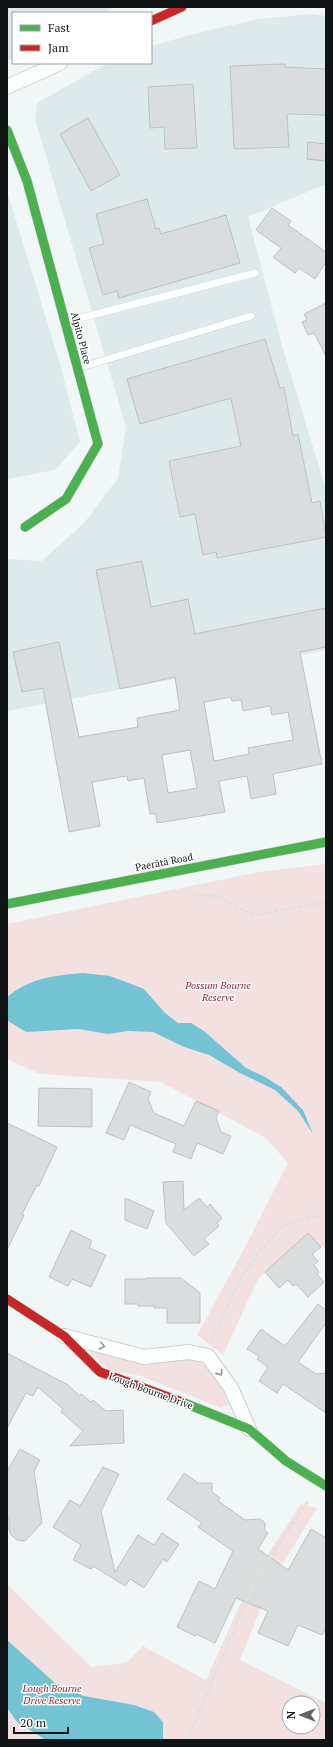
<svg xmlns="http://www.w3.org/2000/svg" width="333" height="1747" font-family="'PT Serif',serif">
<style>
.built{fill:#dee9ec}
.green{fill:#f3e1e2;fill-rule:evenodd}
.water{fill:#74c3d5}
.building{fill:#d9ddde;stroke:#bdc1c2;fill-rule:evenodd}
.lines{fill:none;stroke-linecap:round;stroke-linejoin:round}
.lane-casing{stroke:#ccd0d0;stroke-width:8}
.street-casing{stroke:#ccd0d0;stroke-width:16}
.fast-casing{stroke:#ccd0d0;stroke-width:10}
.jam-casing{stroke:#ccd0d0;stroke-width:10}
.path{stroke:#dfe1e1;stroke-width:2.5;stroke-dasharray:4 2;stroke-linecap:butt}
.lane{stroke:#fdfefe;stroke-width:7}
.street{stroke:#fdfefe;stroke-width:14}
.fast{stroke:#4caf50;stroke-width:9}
.jam{stroke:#c62828;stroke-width:9}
.oneway{stroke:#939596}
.labels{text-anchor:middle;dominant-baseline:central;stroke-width:3;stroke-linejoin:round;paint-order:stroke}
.street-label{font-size:10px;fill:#121516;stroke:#fff}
.park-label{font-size:10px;font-style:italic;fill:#8c2836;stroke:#fff}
</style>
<rect width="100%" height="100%" fill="#f1f6f7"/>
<path class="built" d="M7 7H115L103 13H13V58L7 61Z
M311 14 326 16V184L248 217 281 342 326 490V650L7 711V559L42 561 84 523 118 478 126 427 35 119 37 103 108 63H151V46L201 32 259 19Z
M7 191 60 364 80 442 55 470 7 479Z"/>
<path class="green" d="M326 864V1249L305 1236 258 1279 223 1355 197 1335 250 1238 288 1163 266 1138 161 1082 40 1074 7 1059V924L258 872Z
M82 1343 189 1358 210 1367 230 1396V1404L221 1408 141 1376 108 1370Z
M301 1504 317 1508 271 1583 240 1660 326 1703V1740H7V1584L91 1667 126 1663 143 1646 206 1680 252 1578ZM289 1703H313V1727H289Z"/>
<path class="water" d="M83 973 110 976 144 989 165 1013 178 1023H191L204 1031 246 1068 265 1077 281 1087 303 1110 313 1134 298 1111 275 1090 240 1073 209 1055 184 1047 153 1032 128 1031 108 1034 78 1029 26 1032 8 1021 7 997C32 977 52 976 83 973Z
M7 1640 55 1683 84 1696 134 1705 154 1712 163 1722V1740H46L17 1722 7 1708Z"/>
<path class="building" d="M285 64V67L326 69V115L287 114 289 147 234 149 230 66Z
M193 84 197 148 165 149 164 127 150 128 148 87Z
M88 118 120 175 91 191 60 134Z
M308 142 326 144V161L307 159Z
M147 199 156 229 159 228 161 234 226 215 240 263 119 298 117 291 103 295 89 248 104 244 96 214Z
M272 208 291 221 288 225 326 252V262L315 279 299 268 295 273 273 257 281 248 256 230Z
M326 303V356L314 333 308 335 302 322 307 320 304 314Z
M265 339 280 388 284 387 293 436 298 434 312 503 320 501 326 537 217 558 216 552 203 555 195 514 180 517 169 461 241 446 231 398 140 424 127 379Z
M142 561 151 607 188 599 195 634 326 608V647L300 652 322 764 273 774 276 794 251 799 247 776 219 781 225 812 157 823 156 814H150L144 778 128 781 127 776 92 782 100 826 69 832 43 688 22 692 13 652 59 642 79 737 138 727 137 718 180 710 175 677 120 689 96 570ZM231 697 232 701 241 700 243 711 270 706 272 715 288 712 293 740 248 748 249 754 214 761 204 702ZM190 750 197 788 168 793 162 755Z
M129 1082 151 1092 148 1099 154 1113 184 1126 196 1101 219 1111 216 1118 221 1132 231 1136 223 1154 197 1143 191 1159 173 1152 176 1144 130 1125 124 1140 106 1133Z
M39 1088 92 1089V1127L38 1126Z
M7 1123 57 1147 39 1186 37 1185 22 1214 24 1215 7 1250Z
M183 1181 184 1210 199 1198 207 1207 210 1204 222 1218 217 1223 219 1226 204 1239 209 1244 194 1256 166 1223 163 1182Z
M125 1198 154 1211 147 1229 125 1220Z
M71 1230 92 1241 89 1248 106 1255 91 1287 72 1279 68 1286 49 1277Z
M308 1233 321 1247 312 1254 318 1261 314 1265 319 1272 317 1274 324 1282 308 1297 296 1284 293 1286 288 1280 279 1288 265 1272Z
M146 1278H181L200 1293V1323H167V1308H154V1306H138V1304H125V1279H146Z
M318 1304 326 1310V1323L298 1362 316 1374 326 1373V1413L283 1384 277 1393 259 1381 268 1367 257 1359 259 1356 247 1349 261 1329 285 1346Z
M7 1353 68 1385 80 1396 81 1394 91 1402 93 1400 106 1411 123 1410 124 1443 70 1446 83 1431 61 1412 63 1409 38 1387 33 1396 26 1393 7 1428Z
M20 1449 40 1460 34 1471 42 1523 25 1541 17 1540 11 1535 9 1530V1517L7 1518V1471Z
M103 1467 119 1474 101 1511 115 1572 138 1535 154 1545 162 1533 179 1544 167 1562 163 1559 144 1588 130 1579 125 1586 93 1566 91 1569 73 1560 81 1545 53 1527 70 1500 80 1506Z
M184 1473 198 1483H212V1492L220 1498 218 1501 245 1520 259 1519 263 1521 265 1523V1531L268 1533 258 1549 288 1570 311 1529 326 1538V1627L322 1635 298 1625 288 1646 258 1633 268 1611 236 1598 215 1643 196 1634 195 1636 177 1627 199 1581 215 1589 233 1551 198 1527 202 1523 167 1499Z"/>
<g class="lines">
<defs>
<path id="lane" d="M65 322 255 273
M78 368 251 316"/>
<path id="street" d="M7 87 60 63
M64 1336 144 1357 189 1352 208 1356 231 1388 249 1429"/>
<path id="fast" d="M7 130 27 181 98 444 66 499 25 527
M7 904 326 842
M182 1402 249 1429 286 1461 326 1486"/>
<path id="jam" d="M151 21 182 7
M7 1299 64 1336 100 1372 182 1402"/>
</defs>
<use href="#lane" class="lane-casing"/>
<use href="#street" class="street-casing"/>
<use href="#fast" class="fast-casing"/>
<use href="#jam" class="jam-casing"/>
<path class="path" d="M195 895 217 896 238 908 255 915 326 902
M211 1341 241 1278 258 1253 282 1226 296 1220 326 1215
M190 1734 195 1740
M187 1740 256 1579 308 1501"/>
<use href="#lane" class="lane"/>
<use href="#street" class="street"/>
<use href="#fast" class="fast"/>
<use href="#jam" class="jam"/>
</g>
<defs><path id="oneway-chevron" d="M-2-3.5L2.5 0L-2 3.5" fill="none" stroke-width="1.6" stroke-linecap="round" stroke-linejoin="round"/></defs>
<g class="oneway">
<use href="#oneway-chevron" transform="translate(102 1346) rotate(14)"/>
<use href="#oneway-chevron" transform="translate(220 1373) rotate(55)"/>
</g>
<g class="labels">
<g class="street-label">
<text transform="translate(81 338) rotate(75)">Alpito Place</text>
<text transform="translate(164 862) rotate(-11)">Paerātā Road</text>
<text transform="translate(151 1391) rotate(20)">Lough Bourne Drive</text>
</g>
<g class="park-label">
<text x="218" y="985">Possum Bourne<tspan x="218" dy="12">Reserve</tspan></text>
<text x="52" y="1688">Lough Bourne<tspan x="52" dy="12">Drive Reserve</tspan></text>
</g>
</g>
<rect width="333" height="1747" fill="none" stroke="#121516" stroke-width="16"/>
<rect x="12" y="12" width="140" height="52" fill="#ffffff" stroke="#a0a1a2"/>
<rect x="20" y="25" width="20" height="6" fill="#4caf50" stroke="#a0a1a2"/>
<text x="48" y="32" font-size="12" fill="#121516">Fast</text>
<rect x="20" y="45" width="20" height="6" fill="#c62828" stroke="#a0a1a2"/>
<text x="48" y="52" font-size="12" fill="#121516">Jam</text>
<g transform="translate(301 1715) rotate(270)"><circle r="19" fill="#ffffff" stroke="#a0a1a2"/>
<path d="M0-3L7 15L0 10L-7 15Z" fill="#606465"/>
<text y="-6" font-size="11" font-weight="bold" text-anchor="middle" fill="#121516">N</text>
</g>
<path d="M14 1727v6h54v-6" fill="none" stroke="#121516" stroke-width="2"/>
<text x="20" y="1727" font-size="12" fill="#121516" stroke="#ffffff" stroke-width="3" paint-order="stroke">20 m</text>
</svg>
